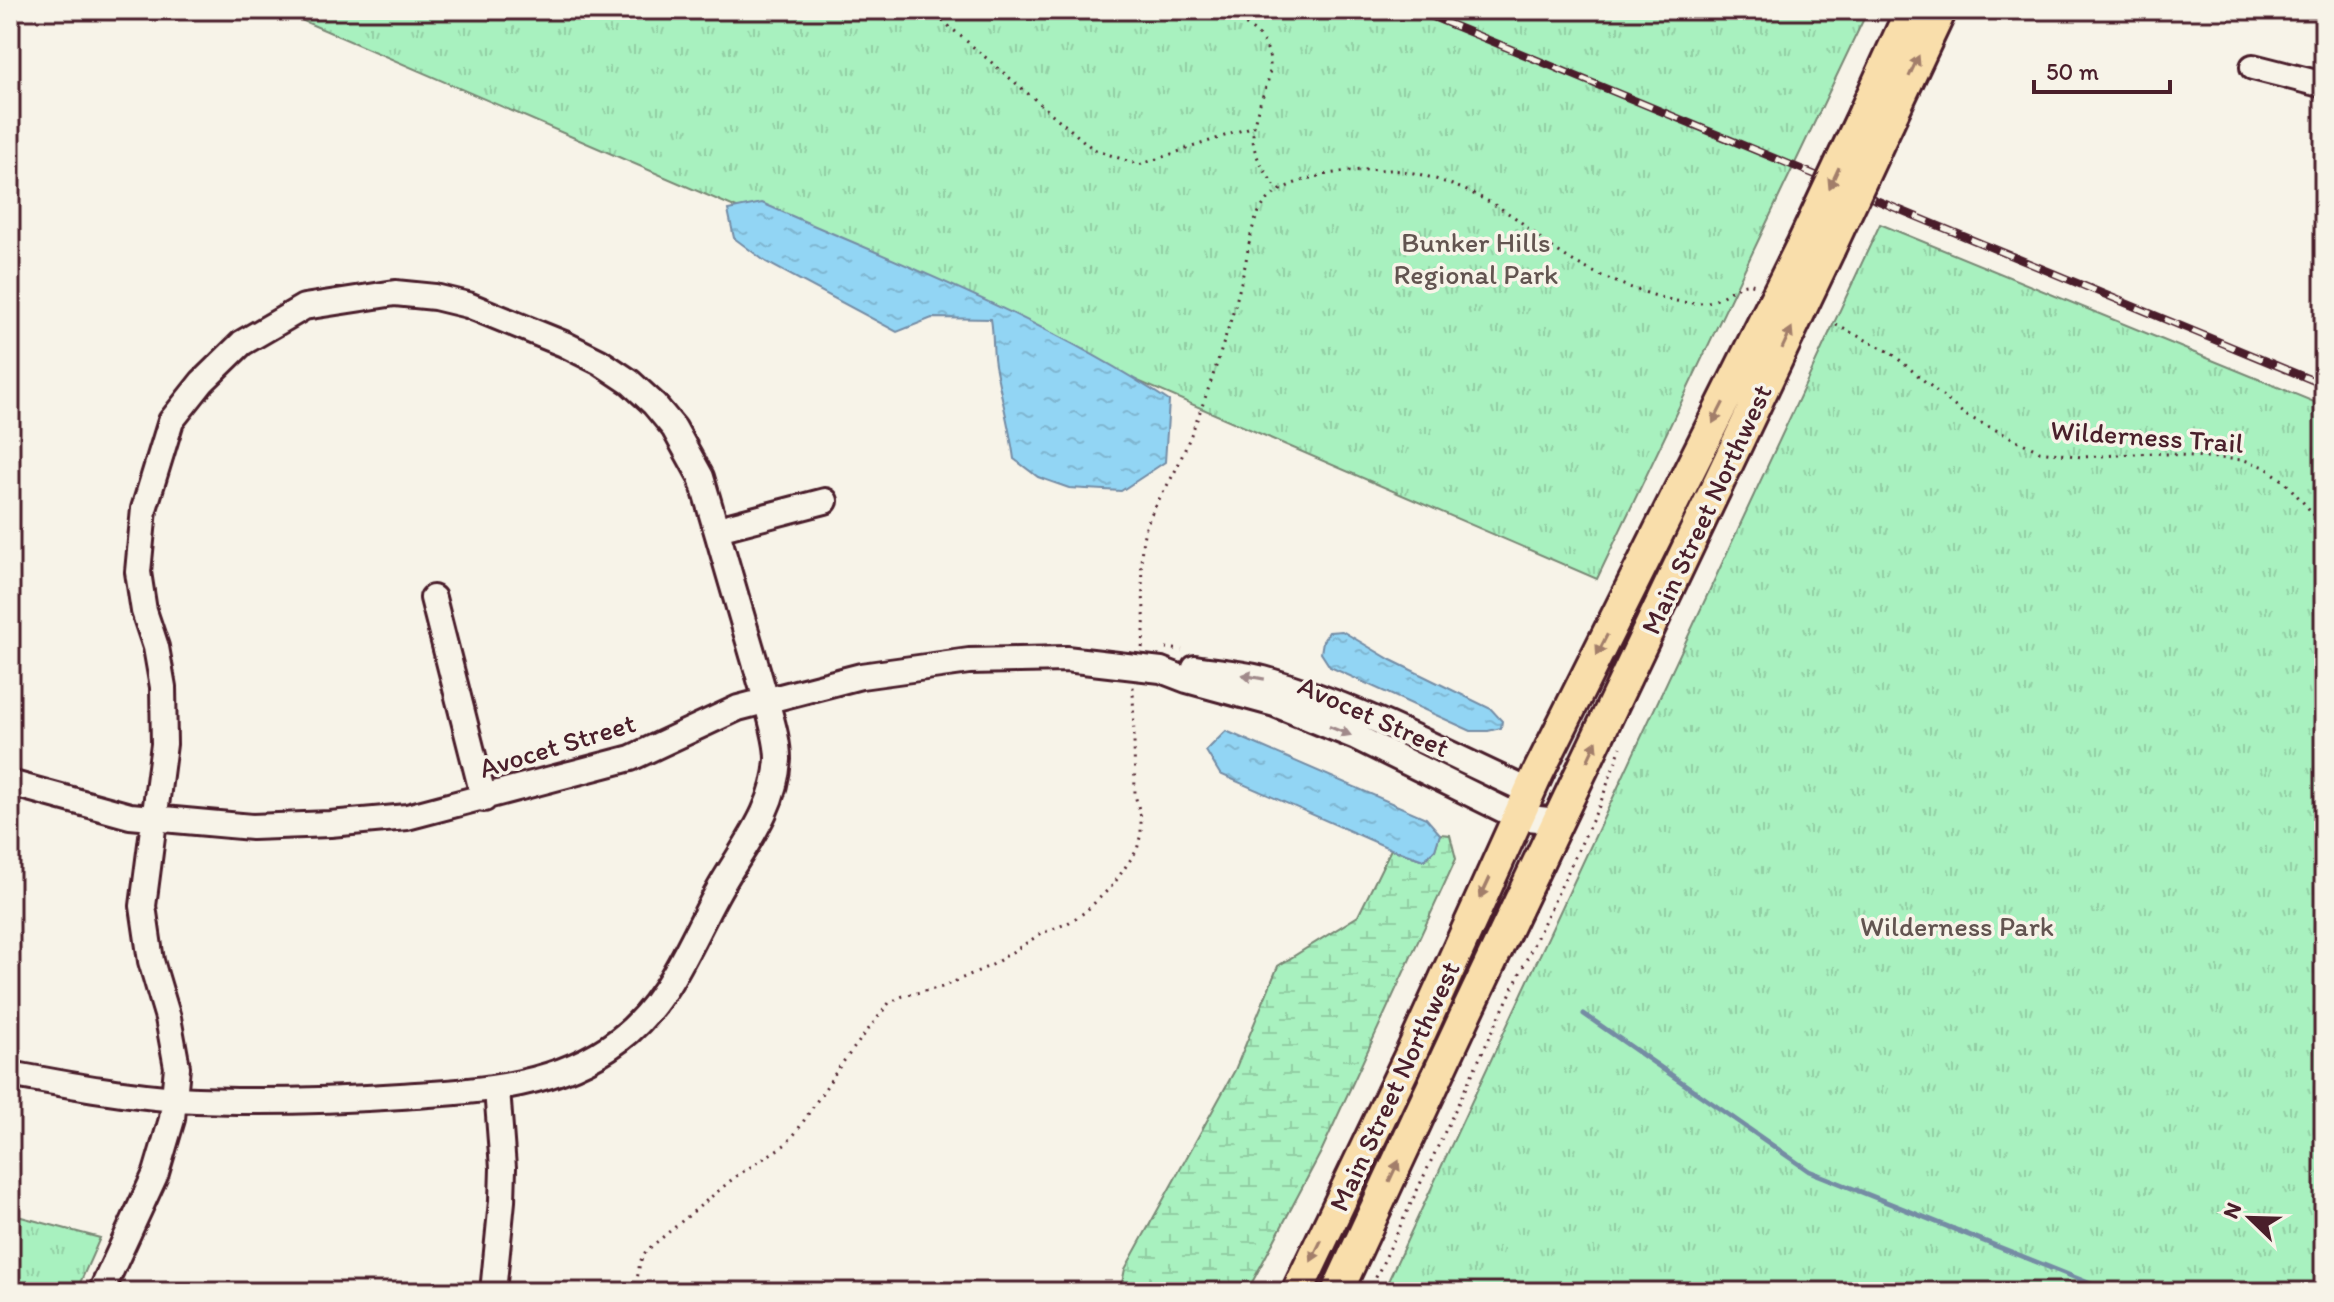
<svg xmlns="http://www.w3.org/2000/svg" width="2334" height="1302" font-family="Itim,sans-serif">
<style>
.grass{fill:url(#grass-tufts);stroke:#798875;stroke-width:2}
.wetland{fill:url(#wetland-marsh);stroke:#798875;stroke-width:2}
.water{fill:url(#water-ripples);stroke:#758ca4;stroke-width:2}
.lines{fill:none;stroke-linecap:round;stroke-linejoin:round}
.stream{stroke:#758ca4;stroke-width:5}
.minor-casing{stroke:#4a1f2b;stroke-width:30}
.major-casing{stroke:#4a1f2b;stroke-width:36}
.path{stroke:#4a1f2b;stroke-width:3;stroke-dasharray:2 6;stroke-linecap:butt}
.minor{stroke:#f7f3e8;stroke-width:24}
.major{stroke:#f9deab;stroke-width:30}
.rail-casing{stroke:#4a1f2b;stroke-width:8}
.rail{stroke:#f7f3e8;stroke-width:5;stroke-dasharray:15;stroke-linecap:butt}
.major-bridge-casing{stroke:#4a1f2b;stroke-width:36;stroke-linecap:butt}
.major-bridge{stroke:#f9deab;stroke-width:30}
.oneway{fill:#a27e6b}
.oneway2{fill:#a0898a}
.labels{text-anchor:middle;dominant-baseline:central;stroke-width:7;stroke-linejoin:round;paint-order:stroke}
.park-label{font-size:28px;fill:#625450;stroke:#f7f3e8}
.street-label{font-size:28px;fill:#4a1f2b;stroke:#f7f3e8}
</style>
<defs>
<pattern id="grass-tufts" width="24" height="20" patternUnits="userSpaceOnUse" patternTransform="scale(2)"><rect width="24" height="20" fill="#a8f1bf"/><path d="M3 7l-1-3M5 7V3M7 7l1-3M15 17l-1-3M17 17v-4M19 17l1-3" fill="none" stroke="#92cea4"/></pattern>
<pattern id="wetland-marsh" width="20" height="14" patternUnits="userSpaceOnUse" patternTransform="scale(2)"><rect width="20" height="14" fill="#a8f1bf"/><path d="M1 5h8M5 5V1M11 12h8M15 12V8" fill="none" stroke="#92cea4"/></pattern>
<pattern id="water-ripples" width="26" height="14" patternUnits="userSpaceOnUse" patternTransform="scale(2)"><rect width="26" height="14" fill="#92d5f4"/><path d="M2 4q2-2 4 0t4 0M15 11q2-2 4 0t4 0" fill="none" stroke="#7fb6d1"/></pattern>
</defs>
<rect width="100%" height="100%" fill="#f7f3e8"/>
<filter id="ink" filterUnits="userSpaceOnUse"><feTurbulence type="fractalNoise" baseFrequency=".0125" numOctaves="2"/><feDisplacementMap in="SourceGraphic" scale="16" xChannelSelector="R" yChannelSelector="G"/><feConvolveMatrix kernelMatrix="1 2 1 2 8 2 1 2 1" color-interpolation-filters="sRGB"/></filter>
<g filter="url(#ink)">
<path class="grass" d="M278 10H1868L1597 579Z
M1880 224 2324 406V1292H1383Z
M10 1214 100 1238 76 1292H10Z"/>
<path class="wetland" d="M1440 834 1450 835 1456 859 1321 1152 1247 1292H1120L1125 1269 1235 1070 1278 966 1358 916 1391 849 1424 860 1435 850Z"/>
<path class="water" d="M762 203C901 264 1042 317 1169 401L1165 462 1121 491 1069 488 1038 477 1014 459C1010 429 1002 400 996 370 992 355 994 336 991 319L932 318 897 332 766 262 734 238 728 210Z
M1342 631 1391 660 1491 709 1502 721 1501 728 1488 731H1471L1330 667 1321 653 1323 641 1329 632Z
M1226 731 1426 818 1440 834 1435 850 1424 860 1391 849 1220 774 1206 751Z"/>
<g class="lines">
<path class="stream" d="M1584 1014 1809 1171 2111 1292"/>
<defs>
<path id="minor" d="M2253 67 2324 85
M718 529 825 501
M433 598 484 799
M1195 668C1219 672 1244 673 1267 680 1359 706 1445 753 1531 792
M10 783 130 816 252 827 330 824 407 817 631 758 738 708 861 676 969 661 1066 659 1161 670 1187 680 1275 704 1356 737 1518 817 1559 821
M10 1074C65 1084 122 1095 177 1099 252 1103 326 1101 401 1096 477 1091 556 1088 619 1040 667 1004 688 946 716 895 740 850 775 813 778 759 778 740 771 719 766 700L701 477 674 428 654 404 630 382 600 362 564 344 468 305 435 297 395 293 304 307 242 343 202 382 171 421 144 509 138 572 144 611 156 647 163 687 164 744 143 906 151 961 168 1018 177 1067 172 1119 156 1173 101 1292
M493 1292 502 1201 503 1168 497 1089"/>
<path id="major" d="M1864 113 1911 10
M1888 123 1941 10
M1297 1292 1414 1047 1538 773 1803 243
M1337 1292 1469 1008 1829 250"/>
</defs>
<use href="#minor" class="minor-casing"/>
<use href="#major" class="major-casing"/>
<path class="path" d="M930 10 1093 149 1139 165 1254 126
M1217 10C1252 25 1281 43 1266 87 1259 106 1250 127 1254 147 1258 163 1269 177 1277 190
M1836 325 1890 352 1965 415 2039 451 2082 457 2154 453 2244 460 2265 467 2284 481 2324 526
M1142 648C1149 612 1137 575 1143 539 1148 511 1168 488 1179 463 1197 422 1212 381 1225 338 1232 317 1238 296 1243 274 1250 248 1249 215 1272 196 1302 171 1380 164 1418 174 1450 182 1484 197 1511 215 1525 224 1536 236 1549 245 1573 263 1601 277 1629 287 1653 295 1686 308 1712 301 1727 297 1739 279 1755 285
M1166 648 1182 650
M635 1292 640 1262 646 1251 735 1177 786 1144 797 1131 840 1066 889 1003 903 996 942 987 992 965 1042 933 1068 923 1085 912 1113 885 1137 850 1141 833V817L1135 795 1133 686
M1369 1292 1600 804 1621 747"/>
<use href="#minor" class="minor"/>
<use href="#major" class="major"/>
<defs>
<path id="rail" d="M1416 10 2324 385"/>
</defs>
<use href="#rail" class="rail-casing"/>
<use href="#rail" class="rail"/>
<defs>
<path id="major-bridge" d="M1803 243 1864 113
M1829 250 1888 123"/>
</defs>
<use href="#major-bridge" class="major-bridge-casing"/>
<use href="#major-bridge" class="major-bridge"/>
</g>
<defs><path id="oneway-solid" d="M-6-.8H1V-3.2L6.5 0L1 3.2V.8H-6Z" transform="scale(2)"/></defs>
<g class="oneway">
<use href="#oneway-solid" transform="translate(1914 66) rotate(-65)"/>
<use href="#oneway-solid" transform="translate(1834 178) rotate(115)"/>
<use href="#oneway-solid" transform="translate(1787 338) rotate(-65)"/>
<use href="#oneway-solid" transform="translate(1718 413) rotate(117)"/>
<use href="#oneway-solid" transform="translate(1602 645) rotate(117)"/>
<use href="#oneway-solid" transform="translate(1592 751) rotate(-65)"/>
<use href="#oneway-solid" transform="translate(1485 888) rotate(115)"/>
<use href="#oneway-solid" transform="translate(1394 1171) rotate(-65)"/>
<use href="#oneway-solid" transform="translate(1316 1251) rotate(116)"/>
</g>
<g class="oneway2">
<use href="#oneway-solid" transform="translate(1253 677) rotate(-170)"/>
<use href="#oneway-solid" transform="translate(1340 731) rotate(22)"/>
</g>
</g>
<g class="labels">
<g class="park-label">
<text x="1476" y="242">Bunker Hills<tspan x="1476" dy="32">Regional Park</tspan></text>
<text x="1957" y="926">Wilderness Park</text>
</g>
<g class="street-label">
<text transform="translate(2147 436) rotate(4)">Wilderness Trail</text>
<text transform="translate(1706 509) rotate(-65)">Main Street Northwest</text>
<text transform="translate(1374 716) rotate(24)">Avocet Street</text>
<text transform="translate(557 745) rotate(-17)">Avocet Street</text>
<text transform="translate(1394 1086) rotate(-65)">Main Street Northwest</text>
</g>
</g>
<rect width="2334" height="1302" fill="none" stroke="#f7f3e8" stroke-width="40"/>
<rect x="20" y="20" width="2294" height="1262" fill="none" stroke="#4a1f2b" stroke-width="3" filter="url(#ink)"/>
<g transform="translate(2250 1218) rotate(293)" stroke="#f7f3e8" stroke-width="6" paint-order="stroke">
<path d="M0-6L14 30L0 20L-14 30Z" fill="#4a1f2b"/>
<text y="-12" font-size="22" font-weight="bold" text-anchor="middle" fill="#4a1f2b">N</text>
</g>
<path d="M2034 80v12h136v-12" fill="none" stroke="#4a1f2b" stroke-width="4"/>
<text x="2046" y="80" font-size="24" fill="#4a1f2b" stroke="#f7f3e8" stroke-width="6" paint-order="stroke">50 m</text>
</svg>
